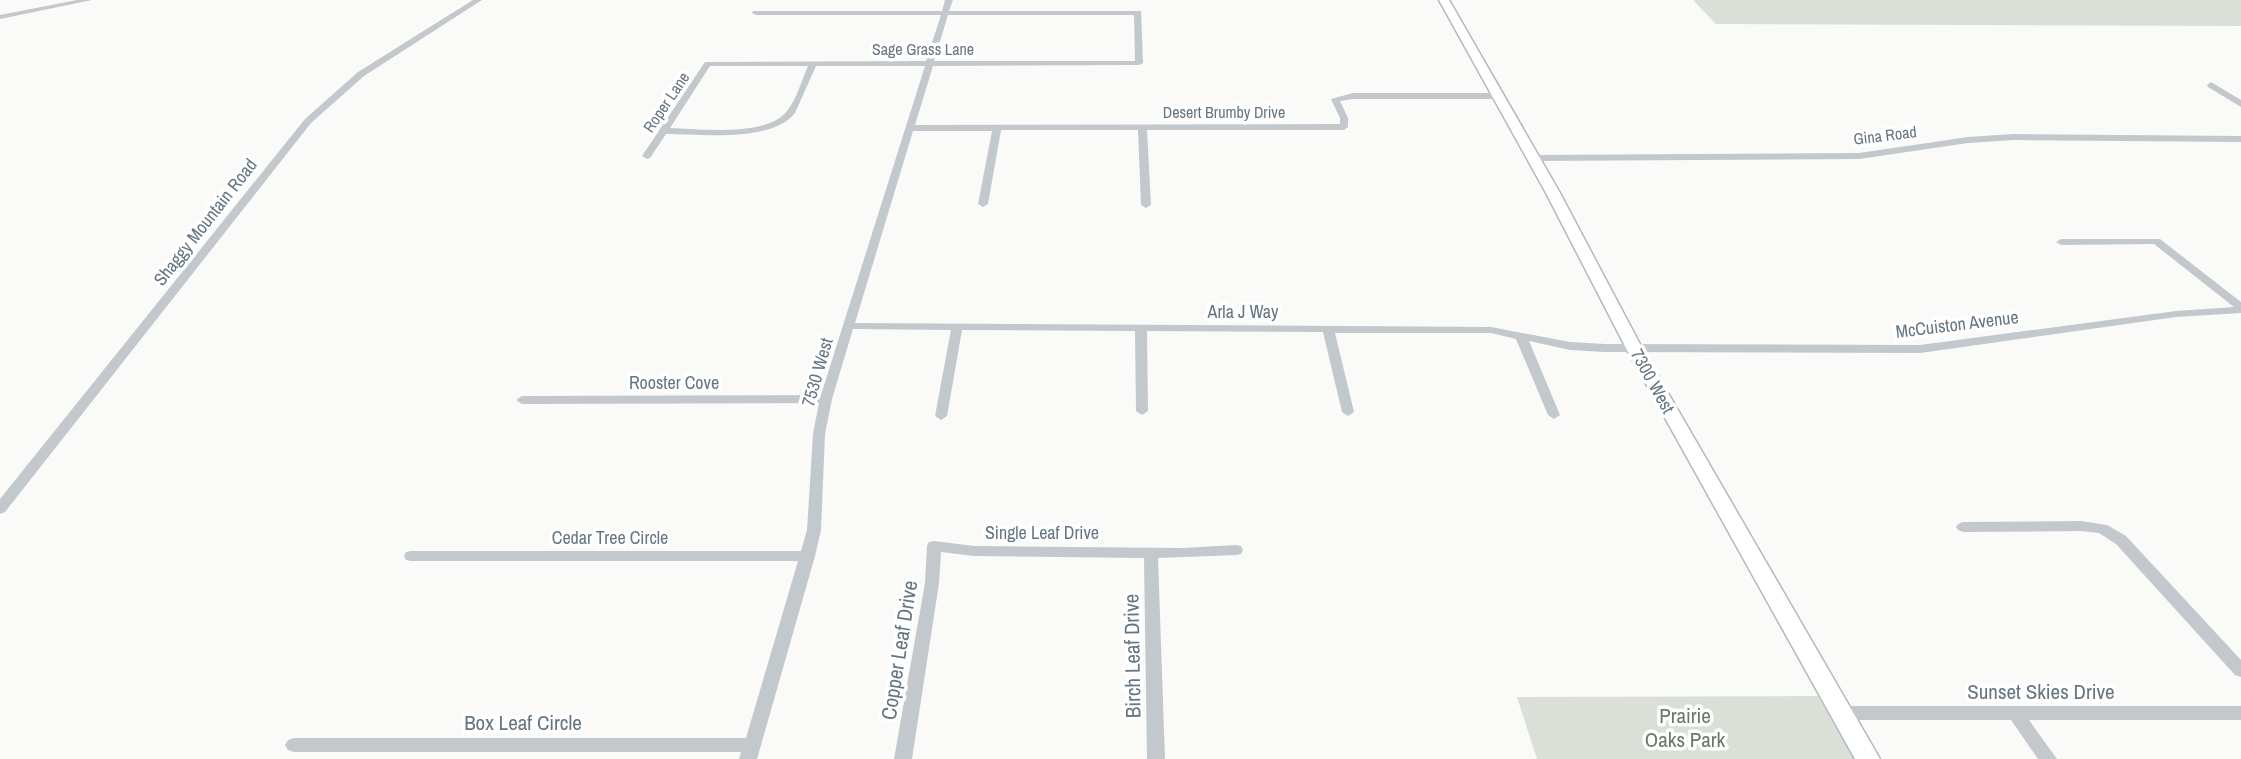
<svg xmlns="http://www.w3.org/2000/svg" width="2241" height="759" font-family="'Archivo Narrow',sans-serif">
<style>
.green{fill:#dadfd7}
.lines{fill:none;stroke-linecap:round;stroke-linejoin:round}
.secondary-casing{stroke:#b3babf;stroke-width:3}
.street{fill:#c3c8cc;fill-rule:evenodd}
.secondary{fill:#fff;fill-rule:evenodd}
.labels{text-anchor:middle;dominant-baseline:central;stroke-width:7;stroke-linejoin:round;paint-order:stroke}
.far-street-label{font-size:16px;fill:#657683;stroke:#fff}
.street-label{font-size:18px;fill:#657683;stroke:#fff}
.near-street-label{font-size:21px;fill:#657683;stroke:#fff}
.near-park-label{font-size:21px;fill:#687a64;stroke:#fff}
</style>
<rect width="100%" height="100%" fill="#fafaf8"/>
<path class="green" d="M1693 0H2241V26L1716 24Z
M1818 696 1854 759H1537L1517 697Z"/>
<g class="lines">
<defs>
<path id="secondary" d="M1439 0H1449L1560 193 1642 348 1880 759H1855L1626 348 1546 193Z"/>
</defs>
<use href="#secondary" class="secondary-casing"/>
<path class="street" d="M77 0H92L0 19V15Z
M473 0H482L364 76 311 123 5 512 0 514V499L305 119 358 72Z
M945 0H953L949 11H1141L1143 63 1139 65 933 66 915 125 1340 124V118L1331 99 1353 93H1498L1502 96 1498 99H1353L1340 101 1348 118V127L1344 130H1147L1151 205 1146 208 1141 205 1138 130H1001L988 204 983 207 978 204 992 131H913L855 323 1491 327 1570 342 1605 344 1920 345 2176 311 2234 307 2154 244 2061 245 2056 242 2061 239H2160L2241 302V313L2176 317 1920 353 1605 352 1570 350 1529 341 1560 415 1554 419 1548 415 1516 339 1491 333H1335L1354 412 1348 416 1342 412 1323 332 1147 331 1148 411 1142 415 1136 411 1135 331 962 330 947 416 941 420 935 416 951 330 853 329 832 399 825 434 821 530 815 556 757 759H739L741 752H294L288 750 285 745 288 740 294 738H746L798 561H411L406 560 404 556 406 552 411 551H801L807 530 813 434 819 403 522 404 516 400 522 396 821 395 925 66H816L795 113C771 143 701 134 666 134L650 158 647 159 642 156 705 62 926 61 941 15H756L752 13 753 11H942ZM948 15H1134L1135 61H934ZM710 66H808C801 81 797 99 787 111 768 137 698 129 670 128Z
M2211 82 2241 100V107L2208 87 2207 85Z
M2013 134 2241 136V142L2013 140 1968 143 1859 159 1534 161 1529 158 1534 155 1859 153 1968 137Z
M2081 521 2107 525 2126 536 2241 660V677L2235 675 2116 544 2099 533 2081 531 1963 532 1958 530 1956 527 1958 524 1963 522Z
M934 541 974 546 1183 548 1236 545 1241 546 1243 550 1241 554 1236 555 1158 558 1165 759H1147L1144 558 974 556 941 552 939 583 912 759H894L925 583 927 546 929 542Z
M1842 706H2241V720H2029L2057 759H2038L2011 720H1842L1836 718 1834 713 1836 708Z"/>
<use href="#secondary" class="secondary"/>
</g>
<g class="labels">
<g class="far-street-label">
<text x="923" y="49">Sage Grass Lane</text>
<text transform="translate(666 102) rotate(-56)">Roper Lane</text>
<text x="1224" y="112">Desert Brumby Drive</text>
<text transform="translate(1885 135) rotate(-7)">Gina Road</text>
</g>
<g class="street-label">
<text transform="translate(205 222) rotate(-52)">Shaggy Mountain Road</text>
<text x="1243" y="311">Arla J Way</text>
<text transform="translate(1957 324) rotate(-7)">McCuiston Avenue</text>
<text transform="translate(817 372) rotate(-74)">7530 West</text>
<text transform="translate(1653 381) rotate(61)">7300 West</text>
<text x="674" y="382">Rooster Cove</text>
<text x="1042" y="532">Single Leaf Drive</text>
<text x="610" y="537">Cedar Tree Circle</text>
</g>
<g class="near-street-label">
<text transform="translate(899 650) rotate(-81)">Copper Leaf Drive</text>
<text transform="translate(1132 656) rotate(-91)">Birch Leaf Drive</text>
<text x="2041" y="691">Sunset Skies Drive</text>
<text x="523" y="722">Box Leaf Circle</text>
</g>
<g class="near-park-label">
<text x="1685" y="715">Prairie<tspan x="1685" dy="24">Oaks Park</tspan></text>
</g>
</g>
</svg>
